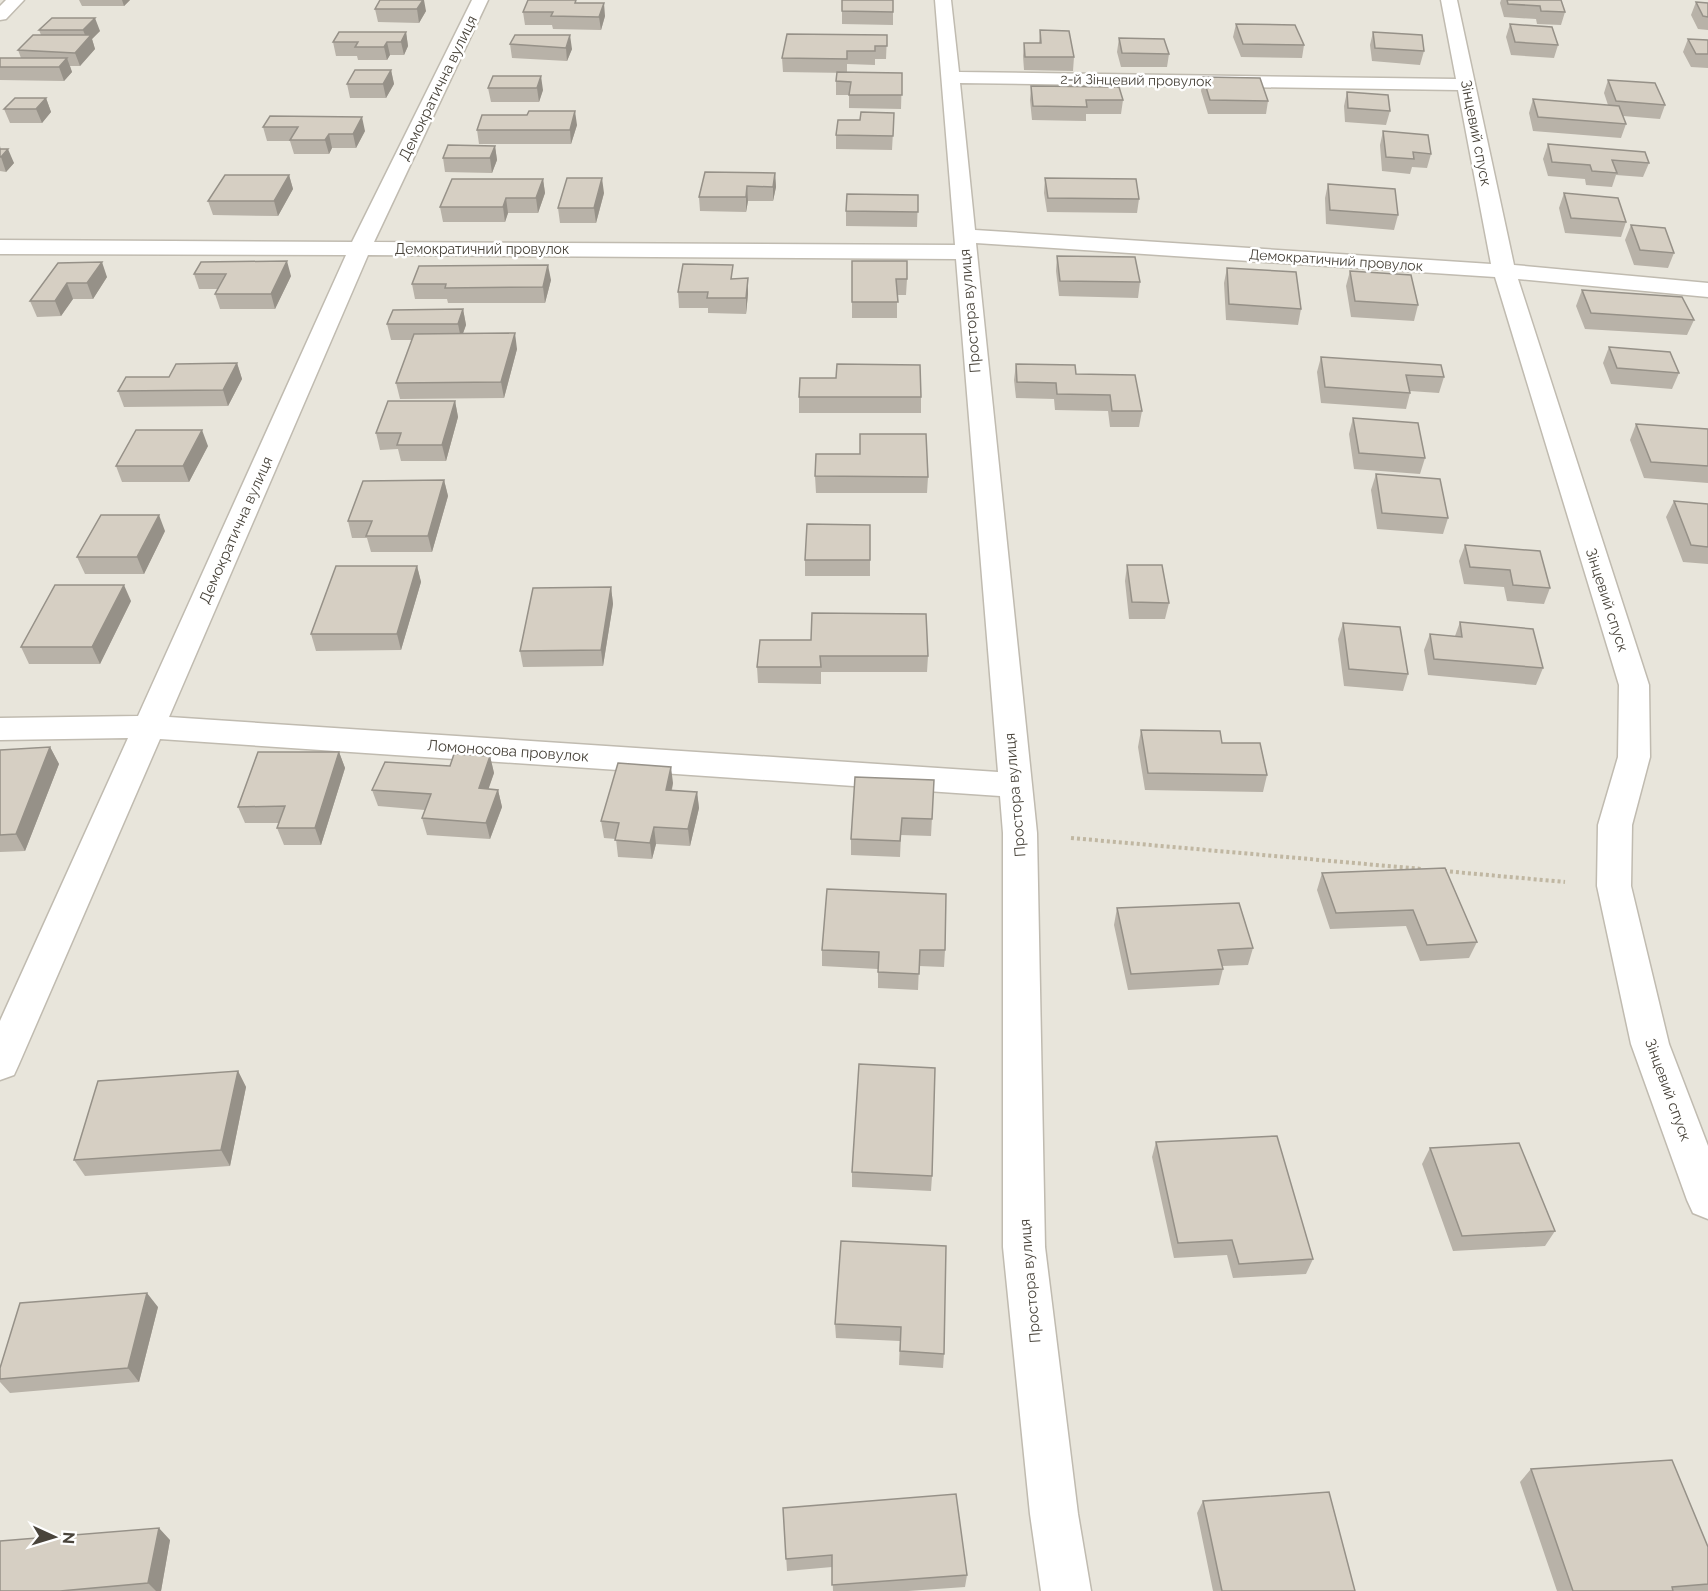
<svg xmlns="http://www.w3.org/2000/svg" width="1708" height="1591" font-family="Raleway,sans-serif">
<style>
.residential{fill:#e8e5db}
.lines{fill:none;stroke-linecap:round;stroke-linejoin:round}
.street-casing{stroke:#c0bbb0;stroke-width:3}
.path{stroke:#c0b7a2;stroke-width:4;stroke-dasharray:3 3;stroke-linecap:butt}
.street{fill:#fff;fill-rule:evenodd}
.wall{fill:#b8b2a8}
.shaded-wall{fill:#969188}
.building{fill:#d6cfc3;stroke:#969188;stroke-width:1.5}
.labels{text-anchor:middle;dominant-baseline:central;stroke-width:5;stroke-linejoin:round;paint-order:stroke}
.far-street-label{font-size:14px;fill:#49443b;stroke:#fff}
.street-label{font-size:15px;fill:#49443b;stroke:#fff}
</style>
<rect width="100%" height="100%" fill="#f5f3ed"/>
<path class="residential" d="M0 0H1708V1591H0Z"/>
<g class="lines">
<defs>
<path id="street" d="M6 0H24L6 19 0 20V6Z
M472 0H488L374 242 955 245 935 0H951L959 72 1456 79 1441 0H1457L1514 265 1708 283V297L1518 279 1649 685 1650 757 1632 825 1631 886 1669 1044 1708 1146V1219L1693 1213 1687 1200 1631 1044 1597 886 1598 825 1618 757 1619 685 1495 277 976 243 1037 833 1045 1247 1078 1514 1091 1591H1041L1030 1514 1003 1247V833L1000 796 160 739 19 1064 14 1075 0 1080V1021L128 738 0 740V718L138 716 346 255 0 254V240L352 242ZM960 83 1458 90 1491 264 975 230ZM368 255 956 259 998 772 169 717Z"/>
</defs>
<use href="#street" class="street-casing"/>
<path class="path" d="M1071 838 1422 869
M1444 871 1565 882"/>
<use href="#street" class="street"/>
</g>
<path class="wall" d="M79 0H157H130L124 6H82Z
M380 0 426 11 419 23 378 22 375 9Z
M893 0V25L842 24V11Z
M1501 0H1561L1565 12 1561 25 1537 24 1536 19 1504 17 1500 3Z
M1696 2 1708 3V30L1698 29 1691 15Z
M577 3 605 16 601 30 553 29 552 25H525L523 12Z
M52 18 100 31 92 39 95 49 80 66H70L72 72 64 81 0 80V58H21L18 50 41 35 39 30Z
M1236 24 1304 45 1302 58 1241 57 1233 37Z
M1510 24 1558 45 1554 58 1511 55 1506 37Z
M1040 30 1074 57 1073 71 1024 70 1023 56 1024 43H1039Z
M406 32 408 46 404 55H390L387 60H358L357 56H336L333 42Z
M1373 32 1424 51 1420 65 1372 61 1370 45Z
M515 35 572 49 567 61 512 58 510 44Z
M887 35 886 59H875V65L847 64V73L783 72 782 58Z
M1119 38 1169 54 1167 67H1121L1117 52Z
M1688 39 1708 40V68L1691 67 1683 52Z
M391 70 394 84 386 98H350L347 84Z
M902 73 901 109 849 108V95H836V81Z
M493 76 543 90 539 102H491L488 88Z
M1203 77 1268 101 1266 114H1208L1201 91Z
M1608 80 1665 105 1660 119 1623 116 1626 124 1621 138 1533 131 1529 113 1533 99 1608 105 1604 93Z
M1031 86 1123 100 1121 114H1086V121L1032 120 1030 100Z
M1347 92 1390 111 1386 125 1345 122 1344 106Z
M46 98 51 112 42 123H10L4 109Z
M894 113 892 150 836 149V135L860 120Z
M270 116 365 131 356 148H332L329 154H294L290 141H267L263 127Z
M577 125 571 144H479L477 130Z
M1383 131 1431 154 1427 168 1412 167 1410 174 1382 171 1380 145Z
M1548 144 1649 163 1643 177 1616 175 1612 187 1586 185 1585 179 1548 176 1543 159Z
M0 146 1 149 14 163 6 172 0 171Z
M495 146 497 160 492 173 445 172 443 158Z
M775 173 776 187 773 201H748L746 212 700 211 699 197Z
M289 175 293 189 278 216 213 215 208 201Z
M1045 178 1139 199 1137 213 1047 212 1044 193Z
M543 179 545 193 538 213H508L505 222H443L440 207Z
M1328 184 1398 215 1394 230 1326 224 1325 198Z
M604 193 596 223H560L558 208Z
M1564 193 1626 222 1621 237 1565 233 1559 208Z
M918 195 917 227 846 226V211Z
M1631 225 1674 253 1668 268 1634 265 1625 240Z
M1057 256 1140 282 1138 298 1059 296 1056 271Z
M852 261 907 279 906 295H897V318H852Z
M201 262 291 276 275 309H220L215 294 218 289H199L194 274Z
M58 263 107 277 93 299H73L61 316 37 317 30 301Z
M1227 268 1301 309 1298 325 1226 320 1224 283Z
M1350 271 1418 305 1414 321 1351 317 1346 286Z
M748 278V294L746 314 708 313V308H679L678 292Z
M551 280 545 303H448L447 299H415L412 284Z
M1582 290 1694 320 1687 335 1585 329 1576 306Z
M463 309 466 325 463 333 517 349 504 398 400 399 396 383 412 340H391L387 324Z
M1609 347 1679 373 1672 389 1611 384 1603 363Z
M1321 357 1444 377 1439 393 1410 391V393L1406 409 1321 403 1317 372Z
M237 363 242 379 228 406 124 407 118 391 169 377Z
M1016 364 1076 374 1142 411 1139 427H1110L1108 411 1055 410 1054 399 1016 398 1014 380Z
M799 397H921V413H799Z
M455 401 458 417 446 461H401L398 449 380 450 376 433Z
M1353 418 1425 458 1420 474 1354 469 1349 434Z
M1636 424 1708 429V483L1644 478 1630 440Z
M208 446 189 482H122L116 466Z
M1376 474 1448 518 1443 534 1377 529 1371 490Z
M815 476 928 477 927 493H816Z
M444 480 448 496 432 552H371L367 538H352L348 521Z
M1674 501 1708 504V564L1683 562 1666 517Z
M870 525V576H805V560Z
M165 531 144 574H85L77 557Z
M1465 545 1550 588 1544 604 1507 601 1504 587 1464 584 1459 561Z
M1127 565 1169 603 1165 619H1129L1125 581Z
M417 566 421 582 401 650 316 651 311 634Z
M611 587 613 604 603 666 523 667 520 651Z
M131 601 100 664H29L21 647Z
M1460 622 1543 668 1536 685 1428 675 1424 650 1430 634 1455 636Z
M1343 623 1408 674 1403 691 1344 686 1338 639Z
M760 640 928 656 927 672H821V684L758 683 757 667Z
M1141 730 1222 743 1267 775 1263 792 1145 790 1138 747Z
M50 747 59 764 25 851 0 852V750Z
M339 752 345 768 321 845H284L277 828 279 823H245L238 807Z
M490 756 494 773 488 789 498 790 502 807 490 839 427 835 422 818 425 810 378 806 372 790 450 766Z
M934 780 931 836 901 835 900 857 851 855V839Z
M673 783 672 790 697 792 699 808 690 846 656 844 652 859 618 857 616 839 604 838 601 821Z
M1445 868 1477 942 1469 958 1420 961 1406 926 1330 929 1317 890 1322 873Z
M827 889 945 950 944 967 919 966 918 990 878 988V969L822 966V950Z
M1117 908 1253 948 1248 965 1223 966V969L1219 985 1128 990 1114 925Z
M238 1071 246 1087 230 1166 85 1176 74 1160Z
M1156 1142 1313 1259 1306 1274 1233 1278 1227 1255 1174 1258 1152 1157Z
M1430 1148 1555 1231 1545 1246 1453 1251 1422 1164Z
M852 1172 932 1176 931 1191 852 1187Z
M841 1241 944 1354 943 1368 899 1365 900 1341 836 1338 835 1324Z
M158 1307 139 1382 10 1393 0 1382V1368Z
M1531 1469 1708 1547V1591H1557L1520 1482Z
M1203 1501 1355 1591H1213L1197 1513Z
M783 1508 967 1575 965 1587 908 1591H833L832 1567 787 1571Z
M170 1540 161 1591H0Z"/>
<path class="shaded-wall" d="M122 0H130L124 6Z
M423 0H424L426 11 419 23 417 9Z
M604 3 605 16 601 30 599 17Z
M95 18 100 31 92 39 95 49 80 66 75 53 87 40 83 30Z
M406 32 408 46 404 55 401 42Z
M570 35 572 49 567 61 566 48Z
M387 42 390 55 387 60 384 47Z
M67 58 72 72 64 81 59 67Z
M391 70 394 84 386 98 383 84Z
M541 76 543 90 539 102 537 88Z
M46 98 51 112 42 123 36 109Z
M575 111 577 125 571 144 570 130Z
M362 117 365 131 356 148 353 134Z
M329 134 332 148 329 154 325 140Z
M495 146 497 160 492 173 490 158Z
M8 149 14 163 6 172 1 157Z
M775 173 776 187 773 201V187Z
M289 175 293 189 278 216 274 201Z
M602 178 604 193 596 223 594 208Z
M543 179 545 193 538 213 536 198Z
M747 186 748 201 746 212V197Z
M506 198 508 213 505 222 503 207Z
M287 261 291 276 275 309 271 294Z
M102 262 107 277 93 299 87 283Z
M548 265 551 280 545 303 543 287Z
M748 278V294L746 314V298Z
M67 283 73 299 61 316 55 301Z
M463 309 466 325 461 339 458 324Z
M515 333 517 349 504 398 501 382Z
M237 363 242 379 228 406 223 390Z
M455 401 458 417 446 461 442 445Z
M202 430 208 446 189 482 183 466Z
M444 480 448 496 432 552 428 536Z
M159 515 165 531 144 574 137 557Z
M417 566 421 582 401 650 397 634Z
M124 585 131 601 100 664 92 647Z
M611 587 613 604 603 666 601 650Z
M50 747 59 764 25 851 16 834Z
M339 752 345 768 321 845 315 828Z
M490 756 494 773 483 805 479 788Z
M671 767 673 783 668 806 666 790Z
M498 790 502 807 490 839 486 823Z
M697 792 699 808 690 846 688 829Z
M654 827 656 844 652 859 650 843Z
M238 1071 246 1087 230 1166 221 1150Z
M147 1293 158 1307 139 1382 128 1368Z
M159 1528 170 1540 161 1591H156L148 1583Z"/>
<path class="building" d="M380 0H423L417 9H375Z
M528 0H576L575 3H604L599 17 551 16 553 12H523Z
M842 0H893V12L842 11Z
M1507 0H1561L1565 12 1541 11 1540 6 1508 4Z
M1696 2 1708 3V17L1703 16Z
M52 18H95L83 30H39Z
M1236 24 1295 25 1304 45 1243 44Z
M1510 24 1552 27 1558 45 1515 42Z
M1040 30 1069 31 1074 57H1025L1024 43H1041Z
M339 32H406L401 42H387L384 47H355L358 42H333Z
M1373 32 1422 35 1424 51 1375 48Z
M787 34 887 35V46H875V51H847V59L782 58Z
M33 35H91L75 53 18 50Z
M515 35H570L566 48 510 44Z
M1119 38 1164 39 1169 54 1122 53Z
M1688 39 1708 40V54H1696Z
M0 58H67L59 67H0Z
M355 70H391L383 84H347Z
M837 72 902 73V95H849L851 82 836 81Z
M493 76H541L537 88H488Z
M1203 77 1260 78 1268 101 1210 100Z
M1608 80 1655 83 1665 105 1616 101Z
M1031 86 1119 87 1123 100H1086L1087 107 1033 106Z
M1347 92 1388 95 1390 111 1348 108Z
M15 98H46L36 109H4Z
M1533 99 1619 106 1626 124 1538 117Z
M529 111H575L570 130H477L482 115H527Z
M861 112 894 113 893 136 836 135 838 120H860Z
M270 116 362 117 353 134H329L325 140H290L298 127H263Z
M1383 131 1428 135 1431 154 1413 152 1414 159 1386 157Z
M1548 144 1645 152 1649 163 1612 160 1617 173 1592 171 1590 165 1552 162Z
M448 145 495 146 490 158H443Z
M0 149H8L1 157H0Z
M705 172 775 173 773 187 747 186 746 197H699Z
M225 175H289L274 201H208Z
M567 178H602L594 208H558Z
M1045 178 1136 179 1139 199 1048 198Z
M452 179H543L536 198H506L503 207H440Z
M1328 184 1395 189 1398 215 1330 210Z
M1564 193 1618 198 1626 222 1571 218Z
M847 194 918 195V212L846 211Z
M1631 225 1665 228 1674 253 1640 250Z
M1057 256 1135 257 1140 282 1060 281Z
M287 261 271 294H215L226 274H194L201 262Z
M852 261H907V279H896L898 302H852Z
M102 262 87 283H67L55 301H30L58 263Z
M683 264 733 265 731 279 748 278 746 298H707L708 292H678Z
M548 265 543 287 445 288 446 284H412L419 266Z
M1227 268 1296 272 1301 309 1229 304Z
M1350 271 1411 275 1418 305 1355 301Z
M1582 290 1682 297 1694 320 1591 313Z
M463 309 458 324H387L393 310Z
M515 333 501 382 396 383 414 334Z
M1609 347 1670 352 1679 373 1617 368Z
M1321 357 1441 365 1444 377 1406 375 1410 393 1325 387Z
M237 363 223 390 118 391 126 377H169L176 364Z
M837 364 920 365 921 397H799L800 378H836Z
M1016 364 1075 365 1076 374 1135 375 1142 411H1112L1110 395 1057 394 1056 383 1017 382Z
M388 401H455L442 445H397L401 433H376Z
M1353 418 1418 423 1425 458 1359 453Z
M1636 424 1708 429V466L1651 462Z
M136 430H202L183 466H116Z
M860 434H926L928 477 815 476 816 454H860Z
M1376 474 1440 479 1448 518 1382 513Z
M444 480 428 536H366L372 521H348L363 481Z
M1674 501 1708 504V547L1691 545Z
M101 515H159L137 557H77Z
M807 524 870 525V560H805Z
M1465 545 1540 551 1550 588 1513 585 1510 570 1470 567Z
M1127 565H1162L1169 603 1132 602Z
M336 566H417L397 634H311Z
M55 585H124L92 647H21Z
M611 587 601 650 520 651 533 588Z
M812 613 926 614 928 656H820L821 667H757L760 640H811Z
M1460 622 1533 629 1543 668 1434 659 1430 634 1462 637Z
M1343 623 1400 627 1408 674 1349 669Z
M1141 730 1220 731 1222 743H1260L1267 775 1148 773Z
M50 747 16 834 0 835V750Z
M258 752H339L315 828H277L285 806 238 807Z
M454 754 490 756 479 788 498 790 486 823 422 818 431 794 372 790 385 762 450 766Z
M618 763 671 767 666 790 697 792 688 829 654 827 650 843 615 840 619 823 601 821Z
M855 777 934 780 932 819 902 818 900 841 851 839Z
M1445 868 1477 942 1427 945 1413 910 1336 913 1322 873Z
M827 889 946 894 945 950H920L919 974 878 972 879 952 822 950Z
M1239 903 1253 948 1218 950 1223 969 1131 974 1117 908Z
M859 1064 935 1068 932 1176 852 1172Z
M238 1071 221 1150 74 1160 98 1081Z
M1277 1136 1313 1259 1239 1264 1232 1240 1178 1243 1156 1142Z
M1519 1143 1555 1231 1462 1236 1430 1148Z
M841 1241 946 1246 944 1354 900 1351 901 1327 835 1324Z
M147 1293 128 1368 0 1379V1368L20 1303Z
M1672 1460 1708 1547V1584L1672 1587 1673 1591H1573L1531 1469Z
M1329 1492 1355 1591H1222L1203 1501Z
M956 1494 967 1575 832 1585V1555L786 1559 783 1508Z
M159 1528 148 1583 60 1591H0V1541Z"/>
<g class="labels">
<g class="far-street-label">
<text transform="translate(1136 80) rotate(1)">2-й Зінцевий провулок</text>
<text x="482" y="249">Демократичний провулок</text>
<text transform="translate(1336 260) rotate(4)">Демократичний провулок</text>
</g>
<g class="street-label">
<text transform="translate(438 88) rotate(-64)">Демократична вулиця</text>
<text transform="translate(1476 133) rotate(79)">Зінцевий спуск</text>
<text transform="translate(970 311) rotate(-95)">Простора вулиця</text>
<text transform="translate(236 530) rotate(-66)">Демократична вулиця</text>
<text transform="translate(1607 600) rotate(72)">Зінцевий спуск</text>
<text transform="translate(508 751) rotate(4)">Ломоносова провулок</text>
<text transform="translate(1015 795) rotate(-95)">Простора вулиця</text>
<text transform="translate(1668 1090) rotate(70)">Зінцевий спуск</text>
<text transform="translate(1030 1281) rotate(-95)">Простора вулиця</text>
</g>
</g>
<g transform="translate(54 1537) rotate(94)" stroke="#ffffff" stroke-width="4.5" paint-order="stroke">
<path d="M0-4.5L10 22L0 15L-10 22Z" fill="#49443b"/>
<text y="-9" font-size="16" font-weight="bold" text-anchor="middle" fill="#49443b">N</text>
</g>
</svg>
